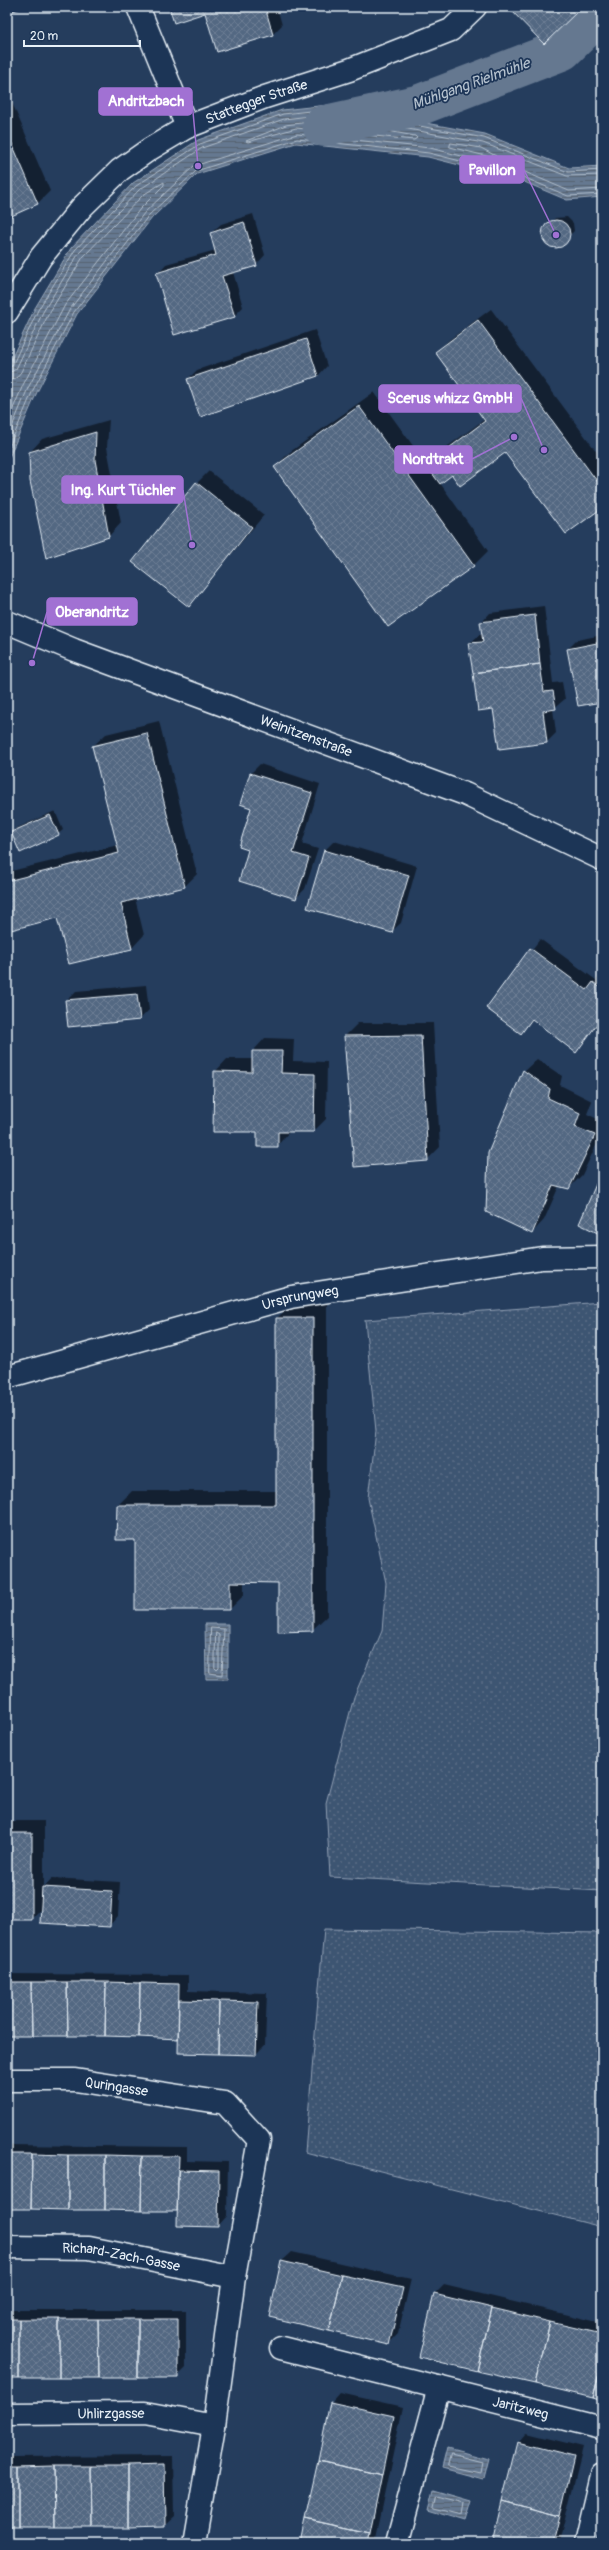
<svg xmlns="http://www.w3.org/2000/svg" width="609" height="2550" font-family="Pangolin,sans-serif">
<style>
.grass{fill:url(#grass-dots);stroke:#93a2b5}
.water{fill:url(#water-rules);stroke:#99a8ba}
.shadow{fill:#0007}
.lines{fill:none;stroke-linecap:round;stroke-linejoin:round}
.shore{stroke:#b4c1ce;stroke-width:1}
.canal{stroke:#657890;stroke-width:41}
.building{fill:url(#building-cross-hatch);stroke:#e8f1f8}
.minor-casing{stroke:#e8f1f8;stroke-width:25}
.secondary-casing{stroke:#e8f1f8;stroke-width:25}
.minor{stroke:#1d3557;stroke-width:22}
.secondary{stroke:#1d3557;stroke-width:22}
.labels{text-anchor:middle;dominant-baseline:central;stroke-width:3.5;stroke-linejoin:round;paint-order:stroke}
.street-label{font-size:14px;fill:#e8f1f8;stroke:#1d3557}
.water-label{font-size:15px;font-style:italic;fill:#b4c1ce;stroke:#1d3557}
.leader{fill:none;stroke:#a171d3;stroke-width:1.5}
.callout-dot{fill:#a171d3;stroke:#1d3557;stroke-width:1.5}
.callout{fill:#a171d3;stroke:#a171d3;stroke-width:1.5}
.callout-label{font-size:15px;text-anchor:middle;font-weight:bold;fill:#fff}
</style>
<defs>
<pattern id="grass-dots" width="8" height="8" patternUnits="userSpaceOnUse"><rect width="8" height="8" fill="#3e5472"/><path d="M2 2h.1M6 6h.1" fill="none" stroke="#5a6d87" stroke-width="1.8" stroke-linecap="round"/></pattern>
<pattern id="water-rules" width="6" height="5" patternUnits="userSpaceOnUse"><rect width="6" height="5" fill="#657890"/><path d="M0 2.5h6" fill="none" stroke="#576270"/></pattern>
<pattern id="building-cross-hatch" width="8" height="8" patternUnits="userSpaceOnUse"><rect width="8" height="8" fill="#536782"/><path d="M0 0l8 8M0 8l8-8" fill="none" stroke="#6c7d94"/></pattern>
</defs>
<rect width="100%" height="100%" fill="#253d5d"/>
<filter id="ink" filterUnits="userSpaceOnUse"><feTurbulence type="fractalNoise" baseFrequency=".025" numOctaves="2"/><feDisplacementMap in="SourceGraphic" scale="8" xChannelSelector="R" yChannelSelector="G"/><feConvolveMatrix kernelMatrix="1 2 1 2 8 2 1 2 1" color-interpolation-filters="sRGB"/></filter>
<g filter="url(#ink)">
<path class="grass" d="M602 1302V1891L330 1877 326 1803 354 1697 382 1631 386 1583 368 1498 376 1431 365 1320Z
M324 1929 602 1933V2227L305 2152Z"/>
<path class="water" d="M328 105 485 134 569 168 602 166V197L567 200 522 181 428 157 296 143 197 174 152 218 77 314 37 392 7 462V368L35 308 71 248 133 183 198 140 282 110Z
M205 1624H228V1679H206Z
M447 2448 488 2459 483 2479 442 2468Z
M434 2490 472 2501 466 2521 429 2510Z"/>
<path class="shadow" d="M170 7H277L282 25 273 34 218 51 206 12Z
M7 91 50 191 38 203 7 217Z
M253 214 265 255 256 265 233 272 243 307 234 316 157 274 166 264 216 250 211 233 221 224Z
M567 217 573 223 574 231 560 245 552 246 545 241 543 233 555 218Z
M491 309 602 459V507L505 451 452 473 440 483 488 551 474 565 388 626 275 467 290 452 374 392 427 465 440 452 485 419 436 352 449 340Z
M315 330 327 366 318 376 188 379 197 370Z
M109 420 107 447 121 523 109 536 30 452 42 439Z
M209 471 264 515 188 606 197 483Z
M544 606 553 683 562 682 565 699 553 709 556 733 547 742 494 708 469 644 479 635 483 634 481 623 490 613Z
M602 635V701L578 705 568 649 577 640Z
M159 721 197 874 185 886 135 898 144 935 132 948 58 917 7 930V872L118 845 93 746 106 734Z
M260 764 320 784 302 844 318 849 305 889 296 898 249 850 252 807 250 774Z
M55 811 63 830 58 834 12 832 17 828Z
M334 841 417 866 401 923 391 932 308 908 325 850Z
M540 939 596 980 602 974V1019L576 1051 533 1019 521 1032 488 1008Z
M146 985 149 1010 139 1020 67 1000 76 991Z
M358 1023H433L440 1147 427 1160 355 1166 345 1036Z
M265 1038 294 1039 293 1061 327 1062 326 1119 314 1131H290L277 1146 258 1131 215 1072 227 1059H253V1051Z
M537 1059 562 1076 560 1085 592 1101 587 1114 602 1121V1133L582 1175 569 1188 559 1186 544 1220 532 1233 524 1071Z
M292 1304H327V1616L312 1630 279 1582 244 1581V1595L230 1609 136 1539 118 1505 132 1491H277V1318Z
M7 1821H44V1887L52 1878 120 1882 118 1916 109 1926 42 1908 31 1919H7Z
M7 1974 188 1975V1991L267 1993 265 2045 256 2054 179 2038 105 2035 7 2036Z
M7 2145 187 2147V2161L228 2162 227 2216 218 2226 178 2210 7 2208Z
M292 2252 411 2279 398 2334 389 2343 282 2261Z
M444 2285 602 2323V2400L420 2356 435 2294Z
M7 2310H186V2368L177 2377 7 2376Z
M340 2393 403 2407 374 2543H301L331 2403Z
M527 2433 583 2447 559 2543H493L518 2443Z
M173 2456 174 2516 164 2525 7 2526V2457Z"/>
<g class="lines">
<path class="shore" d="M327 120 415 136 417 138 414 140 296 128 248 142 246 141 286 125Z
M451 143 481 148 496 156 494 158 450 147Z
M7 369 12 366 38 310 75 250 136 186 200 144 283 114 328 109 484 138 568 172 602 170
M7 374 16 369 43 312 79 253 139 190 202 148 284 119 328 114 483 143 567 176 602 175
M7 380 16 378 21 372 48 315 83 257 143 195 164 182V185L140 209 65 305 23 385 7 423
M7 439 28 388 70 309 145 212 194 166 297 134 430 148 525 172 569 191 602 189
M7 452 33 390 74 312 149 215 196 171 297 139 429 153 523 177 568 196 602 194
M211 1628 224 1629 222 1675 210 1673Z
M216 1633 219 1635V1668L217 1670 215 1668Z
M451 2454 482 2462 480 2473 448 2466Z
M438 2496 465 2503 463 2515 435 2508Z"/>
<path class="canal" d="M323 126 419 105 562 50 602 11"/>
</g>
<path class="building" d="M7 7H24L7 13Z
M169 7H265L273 35 217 52 205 13 174 23Z
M508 7H582L544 44Z
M7 132 38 204 7 218Z
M542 234a14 14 0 1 1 28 0a14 14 0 1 1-28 0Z
M244 222 257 266 222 276 235 317 174 335 156 273 216 255 210 233Z
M478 320 602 488V508L566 534 505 453 460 486 452 475 440 484 426 465 485 421 435 352Z
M306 339 318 376 200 417 187 379Z
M359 406 474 566 388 627 274 467Z
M96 432 95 460 109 537 46 558 30 481 29 452Z
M196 482 252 527 189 607 132 562Z
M535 615 540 664 473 673 468 643 483 642 480 622Z
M602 642V665L599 666 602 702 578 706 567 649Z
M540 664 544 692 553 691 556 709 543 711 547 743 499 749 493 709 478 711 473 673Z
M147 733 185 887 121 903 132 949 69 964 57 918 7 931V881L119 853 92 746Z
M250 773 312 793 293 853 309 858 296 899 239 881 248 850 239 847 251 808 240 804Z
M50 815 59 835 20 853 11 832Z
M324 850 409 875 392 933 307 908Z
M530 948 587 990 593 982 602 989V1017L576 1053 532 1019 521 1034 486 1008Z
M137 994 140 1020 68 1027 65 1000Z
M421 1035 428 1161 354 1167 344 1036Z
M252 1051H282L281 1073 315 1074 314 1132H278V1147H257V1132H213L214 1071 252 1072Z
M523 1070 550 1089 548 1098 580 1113 575 1127 595 1135 569 1189 553 1185 532 1234 486 1212 488 1153Z
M602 1170V1235L579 1224Z
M276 1318H313V1631L278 1632V1583L230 1582V1610H135V1540H116L117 1505H276Z
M7 1833H32V1920H7Z
M42 1887 112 1891 110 1927 40 1923Z
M7 1982H31L32 2036H7Z
M31 1982H67L68 2036H32Z
M67 1982H106L105 2036H68Z
M106 1982 140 1983 139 2037 105 2036Z
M140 1983 179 1984 178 2039 139 2037Z
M179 2000 219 2001 218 2054 178 2053Z
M219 2001 258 2002 256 2055 218 2054Z
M7 2154H32L31 2209H7Z
M32 2154 68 2155V2210L31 2209Z
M68 2155H105V2210H68Z
M105 2155 142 2156 141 2211 105 2210Z
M142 2156H179L177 2211H141Z
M178 2170 219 2171 218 2227 177 2226Z
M281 2261 342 2275 329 2331 269 2317Z
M342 2275 403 2288 389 2345 329 2331Z
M434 2294 492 2308 477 2371 419 2357Z
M492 2308 550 2322 535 2384 477 2371Z
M7 2319H19V2378H7Z
M19 2319H59V2378H19Z
M59 2319H98L99 2378H59Z
M98 2319H138V2378H99Z
M138 2319H178V2378H138Z
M550 2322 602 2334V2361L593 2398 535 2384Z
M602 2361V2401L593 2398Z
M330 2402 394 2416 382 2475 318 2461Z
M517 2442 574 2456 560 2516 502 2501Z
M318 2461 382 2475 370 2533 305 2519Z
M164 2465 165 2526 128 2527V2466Z
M54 2466 55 2527H18V2467Z
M54 2466H91L92 2527H55Z
M91 2466H128V2527H92Z
M7 2467H18V2527H7Z
M502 2501 560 2516 553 2543H492Z
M305 2519 370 2533 368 2543H300Z"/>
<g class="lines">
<defs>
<g id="minor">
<path d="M138 7 187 127"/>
<path id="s1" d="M7 1377 291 1297 542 1258 602 1257"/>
<path id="s2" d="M7 2080H75L225 2103 259 2140 234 2277 214 2426 194 2543"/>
<path id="s3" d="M7 2247 89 2248 234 2277"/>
<path id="s4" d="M281 2348 602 2428"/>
<path id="s5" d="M7 2414 145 2413 214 2426"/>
<path d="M397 2543 439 2387"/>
<path d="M586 2543 602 2475"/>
</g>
<g id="secondary">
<path id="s6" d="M7 312 41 257 82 207 120 170 150 149 187 127 265 97 349 70 451 30 475 7"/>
<path id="s7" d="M7 622 74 650 465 794 602 859"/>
</g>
</defs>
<use href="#minor" class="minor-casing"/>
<use href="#secondary" class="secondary-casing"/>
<use href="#minor" class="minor"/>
<use href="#secondary" class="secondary"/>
</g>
</g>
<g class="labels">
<g class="street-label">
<text stroke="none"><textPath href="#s6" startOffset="336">Stattegger Straße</textPath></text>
<text stroke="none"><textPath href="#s7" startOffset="320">Weinitzenstraße</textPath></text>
<text stroke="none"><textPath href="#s1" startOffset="304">Ursprungweg</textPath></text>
<text stroke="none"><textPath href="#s2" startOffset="110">Quringasse</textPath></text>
<text stroke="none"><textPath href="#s3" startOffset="115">Richard-Zach-Gasse</textPath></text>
<text stroke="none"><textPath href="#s4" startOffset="247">Jaritzweg</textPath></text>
<text stroke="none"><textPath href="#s5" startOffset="104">Uhlirzgasse</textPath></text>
</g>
<g class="water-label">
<text transform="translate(471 84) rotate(-20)">Mühlgang Rielmühle</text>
</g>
</g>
<path class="leader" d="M198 166L192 101M556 235L524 170M544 450L521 398M514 437L472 459M192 545L183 490M32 663L47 612"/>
<g class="callout-dot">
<circle cx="198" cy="166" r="4"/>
<circle cx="556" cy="235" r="4"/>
<circle cx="544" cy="450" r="4"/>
<circle cx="514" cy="437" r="4"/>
<circle cx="192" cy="545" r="4"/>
<circle cx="32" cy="663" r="4"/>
</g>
<g class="callout">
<rect x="99" y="88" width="93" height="27" rx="4"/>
<rect x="460" y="156" width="64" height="27" rx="4"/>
<rect x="379" y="385" width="142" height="27" rx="4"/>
<rect x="395" y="446" width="77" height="27" rx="4"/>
<rect x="62" y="476" width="121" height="27" rx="4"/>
<rect x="47" y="598" width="90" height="27" rx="4"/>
</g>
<g class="callout-label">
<text x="146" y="106">Andritzbach</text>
<text x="492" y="175">Pavillon</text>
<text x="450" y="403">Scerus whizz GmbH</text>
<text x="433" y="464">Nordtrakt</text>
<text x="123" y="495">Ing. Kurt Tüchler</text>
<text x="92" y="617">Oberandritz</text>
</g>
<rect width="609" height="2550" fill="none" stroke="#1d3557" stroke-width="24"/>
<rect x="12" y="12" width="585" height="2526" fill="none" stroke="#e8f1f8" stroke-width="1.5" filter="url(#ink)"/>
<path d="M24 40v6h116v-6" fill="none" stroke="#e8f1f8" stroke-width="2"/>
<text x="30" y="40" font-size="12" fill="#e8f1f8" stroke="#1d3557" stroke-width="3" paint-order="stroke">20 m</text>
</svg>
